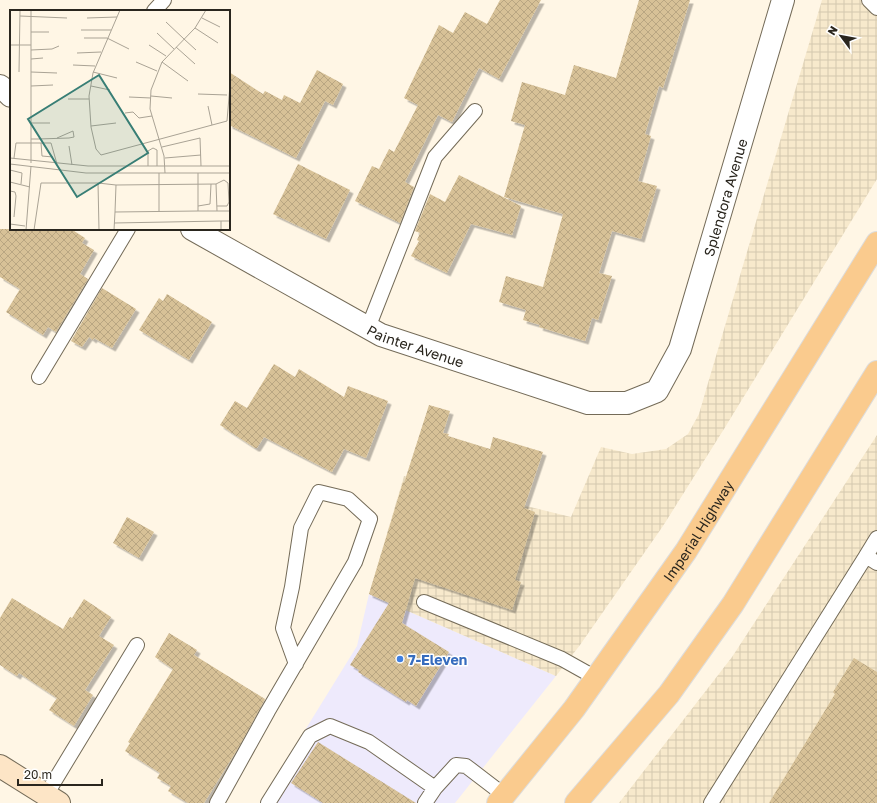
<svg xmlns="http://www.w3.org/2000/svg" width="877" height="803" font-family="'Golos Text',sans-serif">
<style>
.commercial{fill:#eeeafc}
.industrial{fill:url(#industrial-grid)}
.building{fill:url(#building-cross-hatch);filter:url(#shadow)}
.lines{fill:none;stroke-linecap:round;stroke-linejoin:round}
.service-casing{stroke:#746b58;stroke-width:16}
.minor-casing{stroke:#746b58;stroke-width:24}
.secondary-casing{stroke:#746b58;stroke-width:24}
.primary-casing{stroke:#dddcdb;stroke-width:24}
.service{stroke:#fff;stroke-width:14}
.minor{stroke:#fff;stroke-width:22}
.secondary{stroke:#fde5c6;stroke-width:22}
.primary{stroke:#facb8e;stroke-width:22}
.shop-dot{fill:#3f7fe0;stroke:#fff;stroke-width:1.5}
.labels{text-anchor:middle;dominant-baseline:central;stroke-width:3;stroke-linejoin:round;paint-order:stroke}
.street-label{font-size:14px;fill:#2a261e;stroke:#fff}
.shop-label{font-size:14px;font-weight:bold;fill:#366cbe;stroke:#fff;text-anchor:start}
.inset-road{fill:none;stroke:#aaa395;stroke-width:1}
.view{fill:#387e75;fill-opacity:0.15;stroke:#387e75;stroke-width:2}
.inset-edge{fill:none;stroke:#2a261e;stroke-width:2}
</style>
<defs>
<pattern id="industrial-grid" width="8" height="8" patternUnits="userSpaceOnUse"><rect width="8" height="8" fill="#f7e9cc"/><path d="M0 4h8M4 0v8" fill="none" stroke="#d4c8af"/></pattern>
<pattern id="building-cross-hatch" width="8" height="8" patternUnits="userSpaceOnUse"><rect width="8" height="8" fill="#d7c197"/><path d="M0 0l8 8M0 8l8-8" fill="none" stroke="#b9a682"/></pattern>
<filter id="shadow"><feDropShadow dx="3.5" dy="3.5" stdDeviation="0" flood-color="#0004"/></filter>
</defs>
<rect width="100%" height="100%" fill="#fff6e5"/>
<path class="commercial" d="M369 594 556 676 455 803H260L357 646Z"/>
<path class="industrial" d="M822 0H877V179L724 429 663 526 580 645 556 676 369 594 404 476 571 517 601 447 632 454 666 449 688 434 699 414 708 383Z
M877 435V803H619L732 657Z"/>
<path class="building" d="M500 0H541L499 79 479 68 452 122 438 115 405 182 414 187 400 223 355 201 372 166 379 169 389 149 394 152 418 105 404 98 439 25 453 33 465 12 487 24Z
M639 0H690L663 88 659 86 645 134 651 136 638 181 657 186 641 239 612 231 599 273 612 276 598 320 592 318 585 341 539 327 540 325 523 320 526 310 499 302 506 276 543 287 563 214 504 197 525 125 511 121 522 82 565 95 574 65 616 78Z
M317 70 343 84 333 105 325 101 296 158 229 125V72L263 94 265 91 282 100 284 95 300 103Z
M298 164 350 190 326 239 273 214Z
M459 175 521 206 512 235 471 224 447 273 411 256 419 241 417 240 420 233 415 231 430 194 445 202Z
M0 229H71L85 238 82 243 94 250 80 274 88 279 56 332 48 327 43 335 6 312 20 289 0 277Z
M102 288 136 309 112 348 94 338 93 340 89 337 82 347 71 341Z
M167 294 212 322 189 360 139 330 159 298 163 301Z
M274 364 295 377 299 369 344 397 348 386 388 401 366 458 344 449 332 472 264 437 257 448H255L220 425 235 401 247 408Z
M429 405 450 411 443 433 449 434 448 436 490 449 493 437 543 452 524 508 535 512 515 580 521 582 512 610 415 578 402 623 449 652 416 706 407 700 406 702 358 672 359 670 350 665 389 603 369 594 403 482 404 483Z
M127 517 154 532 139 558 113 543Z
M12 598 63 629 70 617 72 618 84 599 111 617 99 636 114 645 85 690 93 695 74 726 49 710 57 698 19 673 17 676 0 665V618Z
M169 633 197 650 194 655 265 699 240 745 204 803H188L168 791 171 786 157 778 160 773 125 751 130 743 128 742 173 669 155 657Z
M854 658 877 672V803H769L835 694 833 692Z
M318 742 416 803H323L291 783Z"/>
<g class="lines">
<defs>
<path id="service" d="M869 0 877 8
M154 11 164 0
M368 328 435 157 475 111
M39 377 128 229
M877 538 866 556 877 563
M424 602 562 659 596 678
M46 795 137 645
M217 803 268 711 355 562 370 519 348 499 319 492 301 528 292 587 283 628 296 664
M268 803 310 736 330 726 369 742 435 788 456 765 466 766 504 795
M425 803 435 788
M711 803 866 556"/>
<g id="minor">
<path d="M0 86 11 96"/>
<path id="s1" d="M192 229 381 335 588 403H627L657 391 680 349 783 0"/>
</g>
<path id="secondary" d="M0 766 59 803"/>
<g id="primary">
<path id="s2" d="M498 803 574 709 686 551 877 243"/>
<path d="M576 803 669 694 733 604 877 372"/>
</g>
</defs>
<use href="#service" class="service-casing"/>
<use href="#minor" class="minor-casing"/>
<use href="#secondary" class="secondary-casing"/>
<use href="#primary" class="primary-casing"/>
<use href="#service" class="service"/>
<use href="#minor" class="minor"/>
<use href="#secondary" class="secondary"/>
<use href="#primary" class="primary"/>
</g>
<circle class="shop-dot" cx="400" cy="659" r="4"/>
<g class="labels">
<g class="street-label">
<text stroke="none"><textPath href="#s1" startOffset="712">Splendora Avenue</textPath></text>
<text stroke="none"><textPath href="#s1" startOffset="253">Painter Avenue</textPath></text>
<text stroke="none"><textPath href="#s2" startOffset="338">Imperial Highway</textPath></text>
</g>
<g class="shop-label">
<text x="408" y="659">7-Eleven</text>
</g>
</g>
<g transform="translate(10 10)">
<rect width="220" height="220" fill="#fff6e5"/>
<path class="inset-road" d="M110 0 83 63 79 86 81 117 86 139 91 145 217 111 220 75M10 6 57 8M77 8 107 7M192 8 210 17M156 12 174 29M185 18 208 33M71 20H101M21 22H39M147 23 164 39M74 28H97M97 28 119 39M174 29 186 40M0 35H21M139 35 156 46M166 37 185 54M21 40 42 39 49 36M67 43 91 42M21 49 33 48M126 52 147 61M152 52 178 71M63 55 85 56M9 62 10 0M21 62 47 63M83 62 107 68M21 76 43 75M81 76 100 80M188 84 217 85M141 86 162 88M119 87 141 88M58 89H79M198 96 202 115M115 103 123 102 129 108 142 106M21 113H40M81 116 106 113M21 129H28L59 128 64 127 63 121 47 128M31 133 32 146 43 147M59 136 62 155M152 137 190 128 191 156M0 148 78 156H220M4 148 6 133H41L47 154M155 148 191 145M21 153V0M0 154 76 163H220M138 156V141L143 138 147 140V156M0 160 12 163 11 174M155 163 154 146 140 99 141 80 152 52 185 18 196 0M188 163V201H220M0 172 20 177M206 174 214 170 218 173 219 192 217 196H207M0 181 5 182 6 186 4 207M188 196 200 194 201 174M105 202 106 175M149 202V163M104 213 211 211M0 214 15 216M16 220 21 156M24 220 31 173H88M89 220 88 173 106 175 206 174 207 201M104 220 105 202 188 201M211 220V211H220"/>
<path class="view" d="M89 65 138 143 67 187 18 109Z"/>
<rect width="220" height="220" class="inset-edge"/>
</g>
<g transform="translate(841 36) rotate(302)" stroke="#ffffff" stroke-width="3" paint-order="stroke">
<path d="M0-3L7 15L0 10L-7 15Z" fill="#2a261e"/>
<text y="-6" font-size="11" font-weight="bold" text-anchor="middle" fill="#2a261e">N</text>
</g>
<path d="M18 779v6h84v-6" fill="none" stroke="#2a261e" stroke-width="2"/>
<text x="24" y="779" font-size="12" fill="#2a261e" stroke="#ffffff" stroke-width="3" paint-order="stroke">20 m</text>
</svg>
